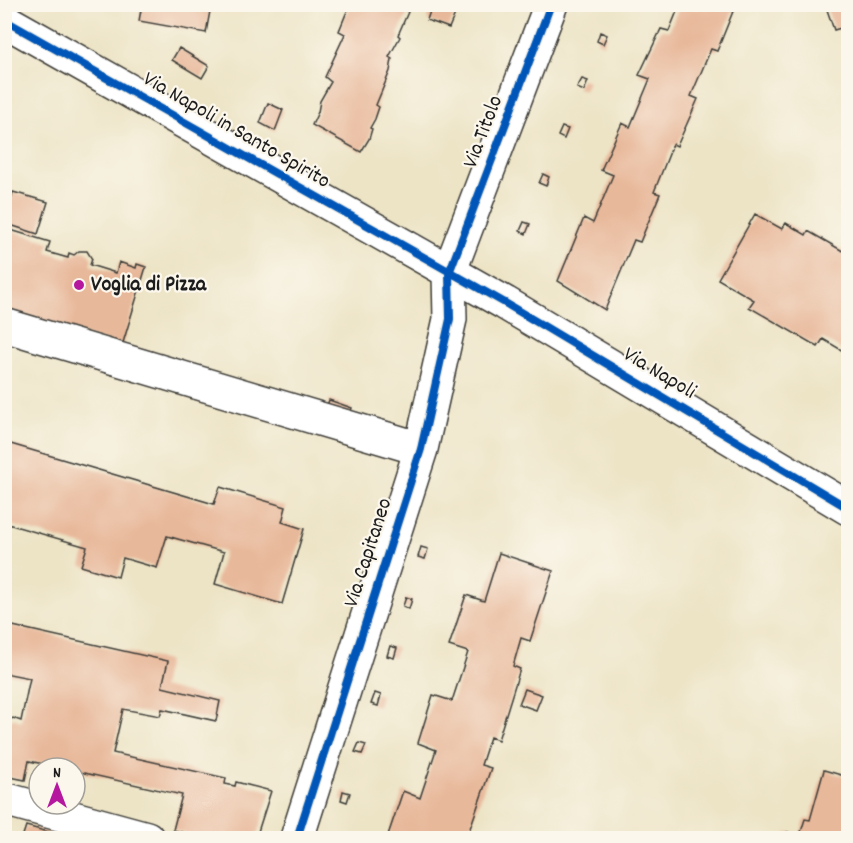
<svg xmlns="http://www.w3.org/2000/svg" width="853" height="843" font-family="Dekko,sans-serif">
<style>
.building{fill:#e8b89a}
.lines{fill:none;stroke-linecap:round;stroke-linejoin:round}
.minor-casing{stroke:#3b3a36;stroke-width:36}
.tertiary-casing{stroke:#3b3a36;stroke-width:36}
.minor{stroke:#fff;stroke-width:33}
.tertiary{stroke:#fff;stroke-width:33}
.cycleway-casing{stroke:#fbf7ec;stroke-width:11}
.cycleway{stroke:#0057b8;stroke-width:8}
.poi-dot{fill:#b5179e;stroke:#fbf7ec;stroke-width:2}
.labels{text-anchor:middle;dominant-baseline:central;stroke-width:4.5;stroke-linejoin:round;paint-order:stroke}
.street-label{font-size:22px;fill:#1c1c1c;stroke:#fbf7ec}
.poi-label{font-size:22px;font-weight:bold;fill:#1c1c1c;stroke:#fbf7ec;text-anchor:start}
</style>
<rect width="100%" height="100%" fill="#fbf7ec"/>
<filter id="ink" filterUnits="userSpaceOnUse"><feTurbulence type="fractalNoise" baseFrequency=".0167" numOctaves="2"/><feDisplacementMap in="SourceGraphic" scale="12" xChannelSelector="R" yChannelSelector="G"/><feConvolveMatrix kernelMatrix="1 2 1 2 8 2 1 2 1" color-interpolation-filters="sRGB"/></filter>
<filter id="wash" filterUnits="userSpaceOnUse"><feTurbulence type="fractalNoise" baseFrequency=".008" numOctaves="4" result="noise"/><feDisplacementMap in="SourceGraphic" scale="24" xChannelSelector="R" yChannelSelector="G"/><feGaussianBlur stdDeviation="1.35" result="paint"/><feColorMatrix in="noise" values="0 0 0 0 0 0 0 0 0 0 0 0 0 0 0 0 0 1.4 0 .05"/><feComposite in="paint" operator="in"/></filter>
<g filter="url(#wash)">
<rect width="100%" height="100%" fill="#ede4c6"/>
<g id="blocks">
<path class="building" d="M142 4H216L214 11H210L206 33 139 21Z
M350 4H407L404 9 408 12 398 35 400 37 389 57 392 59 390 71 376 105 379 107 375 119 370 128 372 129 369 139 361 152 312 125 318 112 320 101 331 82 325 77 345 34 339 31Z
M680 4H736L717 51 711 49 691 96 698 99 677 146 673 144 654 192 660 194 640 242 634 240 605 310 558 281 584 218 593 223 613 175 601 170 622 123 630 127 650 79 639 75 661 29 669 31Z
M825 4H848V26L834 30Z
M432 5 455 14 449 28 427 20Z
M600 32 607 35 603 44 597 41Z
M179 48 209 66 202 78 172 60Z
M582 79 588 81 584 91 577 88Z
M268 103 283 110 275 131 260 123Z
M562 127 568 129 564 139 558 136Z
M543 174 549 177 546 186 539 183Z
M13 192 48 202 38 234 4 223Z
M755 214 782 229 786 223 806 235 808 231 848 254V354L823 339 818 347 749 307 754 300 718 279Z
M524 222 530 224 526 234 520 231Z
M4 228 50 242 47 252 68 258 69 253 74 255 79 251H87L92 259 90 265 116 273 119 262 136 268 137 264 146 267 122 346 4 310Z
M329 400 352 408 349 417 326 409Z
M4 442 214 504 220 487 286 507 282 522 304 529 282 604 215 584 224 552 167 536 157 568 123 558 118 577 81 566 87 547 4 523Z
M421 547 428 549 425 559 418 557Z
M499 553 553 571 530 641 521 638 513 666 520 669 498 740 490 737 481 765 491 768 467 837 459 835 458 838H387L403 791 420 798 436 750 418 743 433 695 452 701 468 652 449 646 466 595 484 601Z
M406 597 412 599 409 609 403 606Z
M4 624 168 661 162 687 220 701 216 721 162 709 160 716 123 709 113 753 226 778 225 784 235 786 236 782 271 791 256 838H204L173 830 182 795 75 771V768H62L29 761 25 780 5 776V734L10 720 13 718 21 721 30 678 4 673Z
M390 646 397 648 394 658 387 656Z
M525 689 542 695 536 710 519 704Z
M375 693 381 695 378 706 371 704Z
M359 743 366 745 362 754 355 752Z
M824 770 848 777V838H786L787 832 800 835 805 819 810 820Z
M343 791 350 793 347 802 341 800Z
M26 826 71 838H22Z"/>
</g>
</g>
<g filter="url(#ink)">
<use href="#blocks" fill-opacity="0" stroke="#3b3a36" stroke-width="1.5"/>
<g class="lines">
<defs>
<path id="minor" d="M4 325 421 449
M4 799 147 838
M297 838 421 449 450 319 449 273 551 4"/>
<path id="tertiary" d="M4 20 505 303 848 508"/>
</defs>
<use href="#minor" class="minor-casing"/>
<use href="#tertiary" class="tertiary-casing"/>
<use href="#minor" class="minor"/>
<use href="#tertiary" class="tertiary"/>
<defs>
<path id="cycleway" d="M4 20 505 303 848 508
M297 838 421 449 450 319 449 273 551 4"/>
</defs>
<use href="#cycleway" class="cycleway-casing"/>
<use href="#cycleway" class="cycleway"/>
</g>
</g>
<circle class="poi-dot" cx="79" cy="285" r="6"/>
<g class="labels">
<g class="street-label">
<text transform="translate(236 131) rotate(30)">Via Napoli in Santo Spirito</text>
<text transform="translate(484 132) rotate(-69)">Via Titolo</text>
<text transform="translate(659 374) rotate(31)">Via Napoli</text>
<text transform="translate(369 553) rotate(-72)">Via Capitaneo</text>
</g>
<g class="poi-label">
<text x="91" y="285">Voglia di Pizza</text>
</g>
</g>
<rect width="853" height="843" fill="none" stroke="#fbf7ec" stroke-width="24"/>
<g transform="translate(57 786)"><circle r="28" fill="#fbf7ec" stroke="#a29f99" stroke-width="1.5"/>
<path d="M0-4.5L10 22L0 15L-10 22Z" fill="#b5179e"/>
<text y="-9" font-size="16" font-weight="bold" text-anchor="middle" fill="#1c1c1c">N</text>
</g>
</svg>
